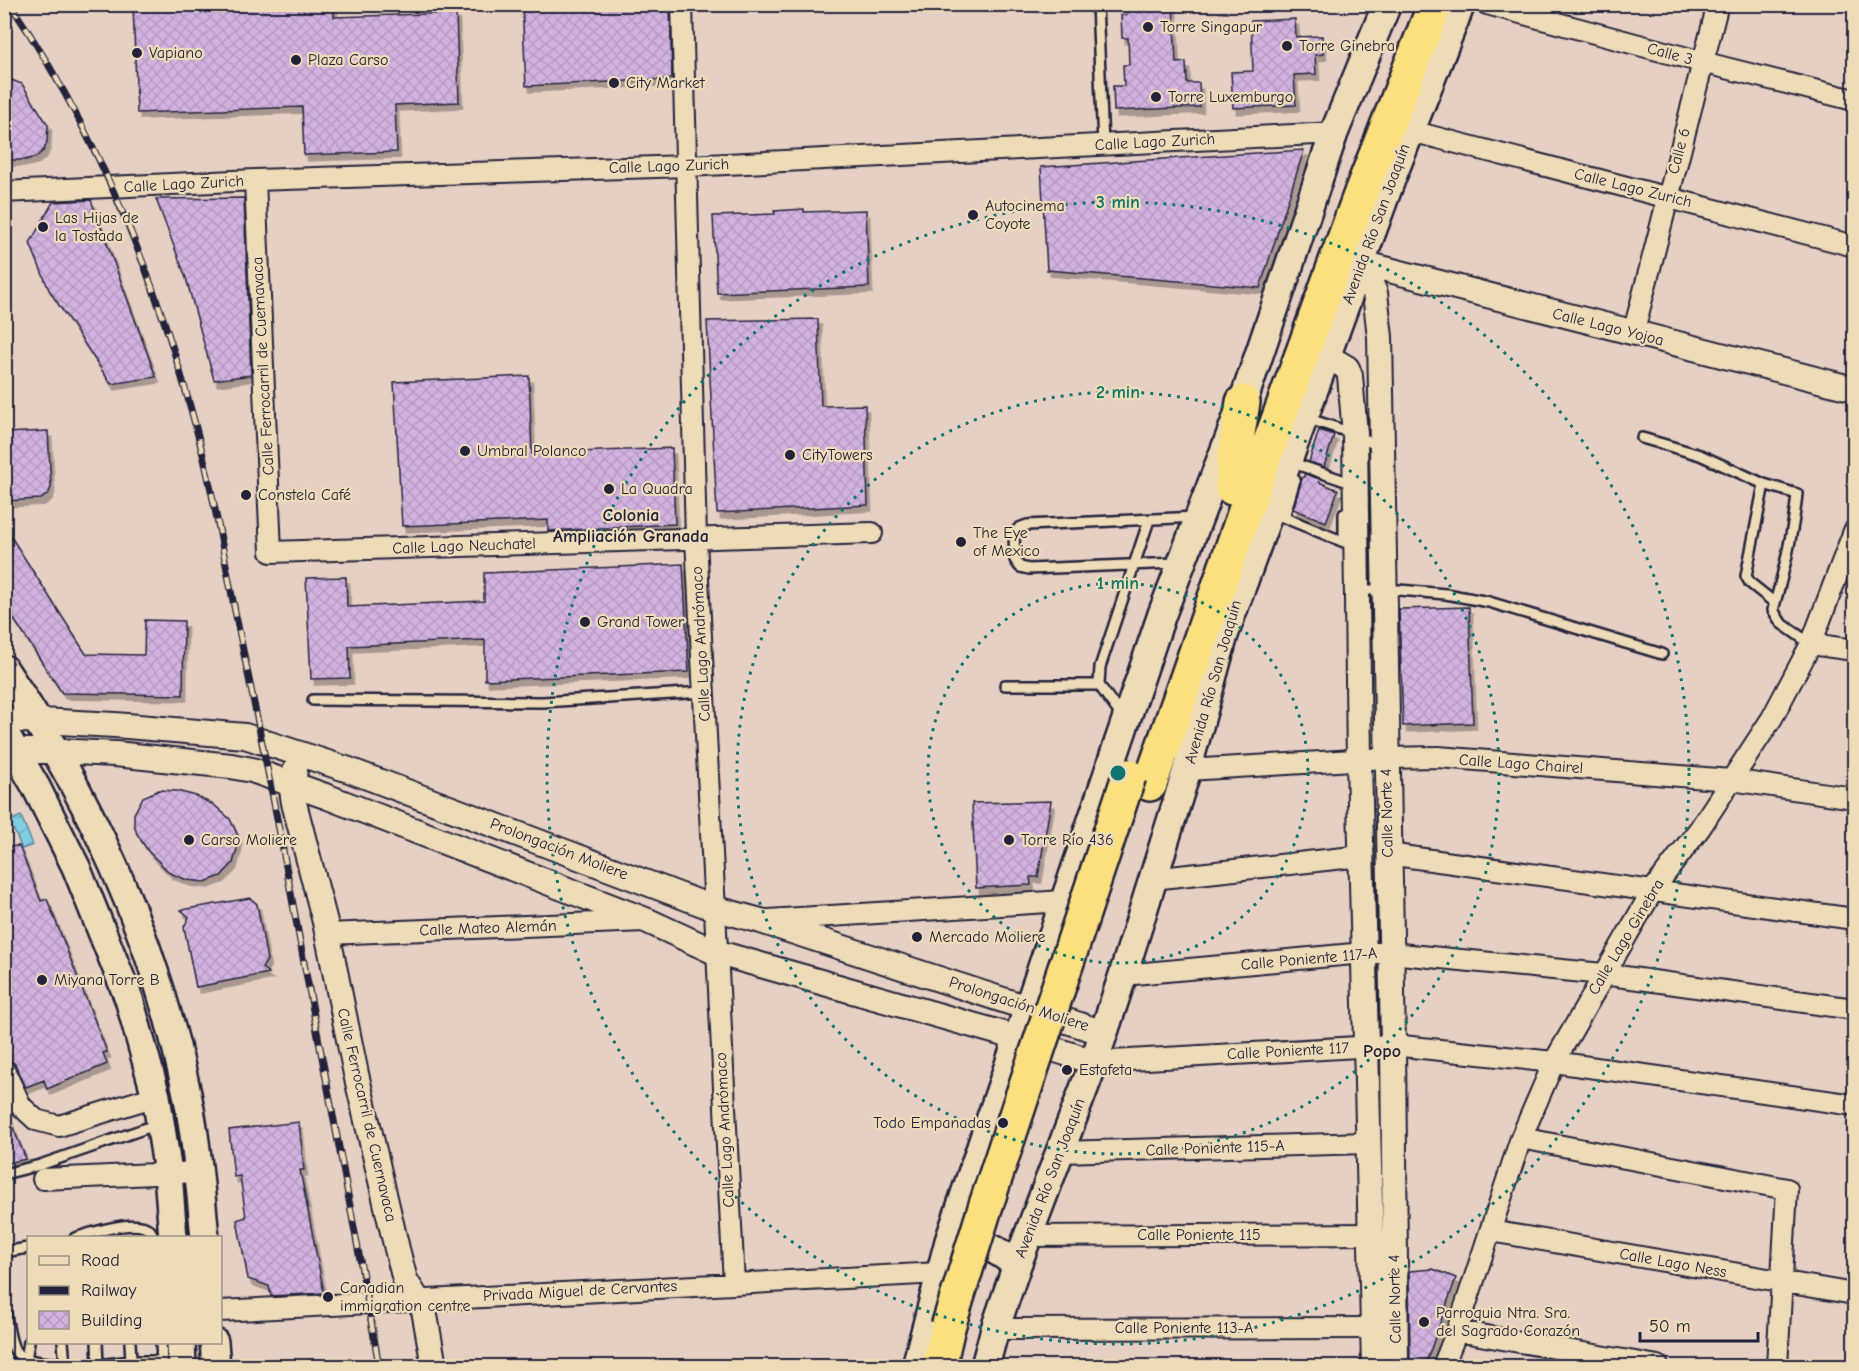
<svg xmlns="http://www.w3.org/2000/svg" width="1859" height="1371" font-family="'Comic Neue',sans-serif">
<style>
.water{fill:url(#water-waves);stroke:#5c899f;stroke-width:1.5}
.building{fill:url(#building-cross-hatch);stroke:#22223b;stroke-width:1.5;filter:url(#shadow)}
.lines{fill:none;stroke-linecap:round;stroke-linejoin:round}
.service-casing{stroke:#22223b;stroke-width:14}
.minor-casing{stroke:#22223b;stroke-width:24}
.tertiary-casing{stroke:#22223b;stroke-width:28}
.secondary-casing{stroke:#22223b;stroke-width:32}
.motorway-casing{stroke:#22223b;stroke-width:38}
.service{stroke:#eedcb9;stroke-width:9}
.minor{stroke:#eedcb9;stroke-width:20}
.tertiary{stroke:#eedcb9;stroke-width:24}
.secondary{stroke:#eedcb9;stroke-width:27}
.motorway{stroke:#fbe080;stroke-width:33}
.rail-casing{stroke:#22223b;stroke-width:7}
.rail{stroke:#eedcb9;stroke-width:4.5;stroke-dasharray:14;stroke-linecap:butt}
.motorway-bridge-casing{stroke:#22223b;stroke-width:38;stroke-linecap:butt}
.motorway-bridge{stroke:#fbe080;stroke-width:33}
.ring{fill:none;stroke:#0f766e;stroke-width:3;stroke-dasharray:3 6}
.poi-dot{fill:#22223b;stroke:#eedcb9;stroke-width:2}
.labels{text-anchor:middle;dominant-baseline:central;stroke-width:4.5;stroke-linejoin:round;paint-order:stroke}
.poi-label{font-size:16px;fill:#22223b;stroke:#eedcb9;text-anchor:start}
.street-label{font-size:16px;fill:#22223b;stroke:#eedcb9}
.neighbourhood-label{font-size:18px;font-weight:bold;fill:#22223b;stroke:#eedcb9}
.centre{fill:#0f766e;stroke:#eedcb9;stroke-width:3}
.ring-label{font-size:18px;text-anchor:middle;font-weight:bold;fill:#0f766e;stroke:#eedcb9;stroke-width:4.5;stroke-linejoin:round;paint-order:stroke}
</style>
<defs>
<pattern id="water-waves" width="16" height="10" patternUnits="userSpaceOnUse" patternTransform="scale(1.5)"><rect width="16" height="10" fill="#82cee2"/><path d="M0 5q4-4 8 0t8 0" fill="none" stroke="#70b1c3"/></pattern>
<pattern id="building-cross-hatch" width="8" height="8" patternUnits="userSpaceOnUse" patternTransform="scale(1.5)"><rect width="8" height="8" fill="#d2b3df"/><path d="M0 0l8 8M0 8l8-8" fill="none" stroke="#b49ac0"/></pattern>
<filter id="shadow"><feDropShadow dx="3.5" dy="6" stdDeviation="0" flood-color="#0004"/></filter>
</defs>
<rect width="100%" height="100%" fill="#e6d0c4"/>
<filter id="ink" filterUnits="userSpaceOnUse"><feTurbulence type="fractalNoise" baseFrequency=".0167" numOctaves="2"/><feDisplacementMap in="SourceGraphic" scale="12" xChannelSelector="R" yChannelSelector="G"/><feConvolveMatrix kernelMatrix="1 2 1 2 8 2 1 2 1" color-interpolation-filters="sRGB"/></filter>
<g filter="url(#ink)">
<path class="water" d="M21 816 33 845 22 849 10 821Z"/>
<path class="building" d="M133 4H334V17L456 13 459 102 395 105 397 152 304 155 302 107 137 113Z
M522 4H670L672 79 526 86Z
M1127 4H1173L1176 63 1186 62 1187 83H1199L1200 107 1114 111 1113 86H1124L1123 65H1129L1128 38H1122L1121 15H1127Z
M1295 19 1296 37 1322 36 1323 54 1315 55 1316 74 1294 75 1296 105 1233 108 1231 72 1253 71 1251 21Z
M4 77 22 84 48 125 47 142 44 150 36 157 25 160H4Z
M1304 150 1260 288 1047 270 1041 167Z
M244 198 251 375 214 380 186 278 156 199Z
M91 200 156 377 111 384 49 290 30 243 53 202Z
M804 209V212L866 210 869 287 717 293 713 216 775 214 774 211Z
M818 319 821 406 865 405 868 505 717 513 707 321Z
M529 376 532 454 672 448 675 524 548 531V520L402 526 394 382Z
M1319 430 1334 435 1324 467 1309 462Z
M48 431 51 487 49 493 41 499 4 501V433Z
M1305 474 1320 479 1319 482 1338 490 1326 522 1293 509 1302 479Z
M4 526 86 654 144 655 145 620 184 621 183 695 62 693 4 604Z
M683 564 689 672 485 680V640L349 646 350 678 311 679 306 578 346 577 347 607 484 601V573Z
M1469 607 1473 723 1403 726 1399 609Z
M159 790 177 791 196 796 214 805 230 819 238 836V845L233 863 221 876 205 882 187 880 170 873 148 851 137 834 134 824V814L143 797Z
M1051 801 1038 877H1030L1031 885 976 888 972 803Z
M19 846 41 901 47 899 107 1052 103 1053 107 1064 47 1089 44 1080 26 1087 15 1064 10 1060 4 1058V847Z
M250 898 257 904 267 960 262 968 269 973 196 987 184 927 189 917 181 910Z
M4 1106 26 1159 4 1164Z
M299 1122 304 1170H300L324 1293 271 1296 269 1286 248 1279 237 1220 246 1217 240 1176 234 1177 229 1130Z
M1433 1269 1456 1278 1425 1366H1410L1409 1271Z"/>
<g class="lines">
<defs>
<path id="service" d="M1097 4 1103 145
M1306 418 1355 434 1379 447
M1642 438 1700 455 1764 484
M1290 462 1354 484
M1278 515 1349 544
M1284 517 1295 480
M1344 542V514
M1177 563 1029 569 1020 567 1015 560 1014 534 1019 528 1027 525 1197 517
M1357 590H1399L1446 594 1489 602 1662 654
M1775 603 1750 583 1746 576 1764 484 1797 494C1793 534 1784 572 1773 610L1781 623 1811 644
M1005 685H1099
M313 700 543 702 704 692
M1123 718 1099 685 1100 667 1149 520
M4 1174 40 1165 158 1124
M75 1238C91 1233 151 1212 153 1238
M4 1252 28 1248
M4 1304C7 1316 9 1347 18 1354 31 1366 80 1365 98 1365
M63 1342 65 1364
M97 1342 98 1365 131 1361 130 1342
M161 1342 162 1364
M26 1359 29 1342
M131 1361H162"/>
<path id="minor" d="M682 4 696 539 734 1284
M1487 4 1702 62 1854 100
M1411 131 1854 246
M255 180 271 552 872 533
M4 192 255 180 687 166 1334 133
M1633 334 1718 4
M1811 644 1854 650
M1187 770 1386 758 1438 757 1731 780 1854 798
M1388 854 1854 919
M1152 879 1362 856
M768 920 1064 901
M327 934 645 921
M1123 975 1364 953H1390L1603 974 1854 1009
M1094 1062 1393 1045 1554 1062 1854 1105
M4 1070 21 1106 36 1120 59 1126 156 1096
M1521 1138 1787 1189 1777 1366
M1061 1152 1368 1143
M43 1179 199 1172
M1491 1231 1854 1294
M1028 1236 1370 1234
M220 1311 940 1273
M995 1329 1374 1328
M1457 1331 1658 1366
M1443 1366 1457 1331 1521 1138 1554 1062 1653 890 1700 828 1772 718 1811 644 1854 531"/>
<path id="tertiary" d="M1362 263 1375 293 1380 337 1393 1045 1396 1366
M1362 263 1854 389
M1325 355 1347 368 1350 376 1355 434 1359 761 1374 1366
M4 719 115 725 245 736 349 770 713 908 761 921 1104 1033
M4 751H54L115 754 231 766 252 770 328 797 648 921 715 952 1018 1038 1094 1062
M295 771 291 784 294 803 325 922 356 1074 397 1249 405 1280 424 1310 434 1366"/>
<path id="secondary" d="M4 669C88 793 152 933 184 1080 196 1131 200 1185 205 1238
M4 732 36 787 76 867 129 999 156 1096 168 1173 173 1238
M956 1239C980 1239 999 1251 1017 1265
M181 1342 182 1366
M214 1342 216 1366
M916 1366 949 1241 1162 614 1243 402 1334 133 1387 4
M985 1366 995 1329 1017 1265 1094 1062 1123 975 1187 770 1224 635 1392 177 1461 4"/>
<path id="motorway" d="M1232 488 1234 459 1243 402
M1150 784 1251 494 1362 190 1435 4
M939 1366 948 1327"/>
</defs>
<use href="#service" class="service-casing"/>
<use href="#minor" class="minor-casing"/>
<use href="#tertiary" class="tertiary-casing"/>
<use href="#secondary" class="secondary-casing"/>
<use href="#motorway" class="motorway-casing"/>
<use href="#service" class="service"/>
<use href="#minor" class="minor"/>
<use href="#tertiary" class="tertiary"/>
<use href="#secondary" class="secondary"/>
<use href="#motorway" class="motorway"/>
<defs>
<path id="rail" d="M10 4C103 141 163 295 203 455 216 508 225 562 236 616 253 698 270 779 285 861 316 1030 350 1198 379 1366"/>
</defs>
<use href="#rail" class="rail-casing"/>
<use href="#rail" class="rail"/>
<defs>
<path id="motorway-bridge" d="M948 1327 985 1208 1129 776"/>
</defs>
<use href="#motorway-bridge" class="motorway-bridge-casing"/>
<use href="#motorway-bridge" class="motorway-bridge"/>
</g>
</g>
<g class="ring">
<circle cx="1118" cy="773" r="190"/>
<circle cx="1118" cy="773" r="381"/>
<circle cx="1118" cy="773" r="571"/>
</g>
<g class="poi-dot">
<circle cx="1148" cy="27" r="6"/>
<circle cx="1287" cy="46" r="6"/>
<circle cx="137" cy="53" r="6"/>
<circle cx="296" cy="60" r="6"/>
<circle cx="614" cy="83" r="6"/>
<circle cx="1156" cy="97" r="6"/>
<circle cx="973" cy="215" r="6"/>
<circle cx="43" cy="227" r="6"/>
<circle cx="465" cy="451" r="6"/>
<circle cx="790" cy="455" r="6"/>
<circle cx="609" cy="489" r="6"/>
<circle cx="246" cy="495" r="6"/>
<circle cx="961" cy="542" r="6"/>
<circle cx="585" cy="622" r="6"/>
<circle cx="189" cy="840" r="6"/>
<circle cx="1009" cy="840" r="6"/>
<circle cx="917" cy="937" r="6"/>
<circle cx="42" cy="980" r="6"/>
<circle cx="1067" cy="1070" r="6"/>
<circle cx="1003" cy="1123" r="6"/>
<circle cx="328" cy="1297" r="6"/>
<circle cx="1424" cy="1322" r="6"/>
</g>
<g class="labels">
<g class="poi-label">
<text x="1160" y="27">Torre Singapur</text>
<text x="1299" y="46">Torre Ginebra</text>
<text x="149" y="53">Vapiano</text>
<text x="308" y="60">Plaza Carso</text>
<text x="626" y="83">City Market</text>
<text x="1168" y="97">Torre Luxemburgo</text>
<text x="985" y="206">Autocinema<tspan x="985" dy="18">Coyote</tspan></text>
<text x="55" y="218">Las Hijas de<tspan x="55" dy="18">la Tostada</tspan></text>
<text x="477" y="451">Umbral Polanco</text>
<text x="802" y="455">CityTowers</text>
<text x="621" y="489">La Quadra</text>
<text x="258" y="495">Constela Café</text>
<text x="973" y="533">The Eye<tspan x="973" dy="18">of Mexico</tspan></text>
<text x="597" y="622">Grand Tower</text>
<text x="201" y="840">Carso Moliere</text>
<text x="1021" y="840">Torre Río 436</text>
<text x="929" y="937">Mercado Moliere</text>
<text x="54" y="980">Miyana Torre B</text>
<text x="1079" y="1070">Estafeta</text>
<text x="991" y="1123" text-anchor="end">Todo Empanadas</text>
<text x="340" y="1288">Canadian<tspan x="340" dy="18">immigration centre</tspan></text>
<text x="1436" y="1313">Parroquia Ntra. Sra.<tspan x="1436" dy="18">del Sagrado Corazón</tspan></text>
</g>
<g class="street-label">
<text transform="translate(1670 54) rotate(15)">Calle 3</text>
<text transform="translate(1155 142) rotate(-3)">Calle Lago Zurich</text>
<text transform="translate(1679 151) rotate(-75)">Calle 6</text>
<text transform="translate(669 166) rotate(-2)">Calle Lago Zurich</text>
<text transform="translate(184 184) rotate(-3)">Calle Lago Zurich</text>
<text transform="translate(1633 188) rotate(14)">Calle Lago Zurich</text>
<text transform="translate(1376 224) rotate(-70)">Avenida Río San Joaquín</text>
<text transform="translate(1608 327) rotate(14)">Calle Lago Yojoa</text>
<text transform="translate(263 366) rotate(-93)">Calle Ferrocarril de Cuernavaca</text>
<text transform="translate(464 546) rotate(-2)">Calle Lago Neuchatel</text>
<text transform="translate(701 644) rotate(-93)">Calle Lago Andrómaco</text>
<text transform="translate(1213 682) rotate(-74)">Avenida Río San Joaquín</text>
<text transform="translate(1521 764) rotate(4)">Calle Lago Chairel</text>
<text transform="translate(1387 813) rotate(-91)">Calle Norte 4</text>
<text transform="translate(559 849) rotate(21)">Prolongación Moliere</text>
<text transform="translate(488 928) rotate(-2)">Calle Mateo Alemán</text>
<text transform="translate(1626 937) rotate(-59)">Calle Lago Ginebra</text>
<text transform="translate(1309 959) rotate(-5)">Calle Poniente 117-A</text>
<text transform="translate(1019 1004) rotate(18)">Prolongación Moliere</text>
<text transform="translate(1288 1051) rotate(-3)">Calle Poniente 117</text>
<text transform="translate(367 1115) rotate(77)">Calle Ferrocarril de Cuernavaca</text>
<text transform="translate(725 1130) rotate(-93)">Calle Lago Andrómaco</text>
<text transform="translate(1215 1148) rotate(-2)">Calle Poniente 115-A</text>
<text transform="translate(1050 1178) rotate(-69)">Avenida Río San Joaquín</text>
<text x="1199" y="1235">Calle Poniente 115</text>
<text transform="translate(1673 1263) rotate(10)">Calle Lago Ness</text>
<text transform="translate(580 1291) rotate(-3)">Privada Miguel de Cervantes</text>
<text transform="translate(1395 1299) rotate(-91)">Calle Norte 4</text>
<text x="1184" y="1328">Calle Poniente 113-A</text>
</g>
<g class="neighbourhood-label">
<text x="631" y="515">Colonia<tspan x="631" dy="21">Ampliación Granada</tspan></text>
<text x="1382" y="1051">Popo</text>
</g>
</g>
<circle cx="1118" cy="773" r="9" class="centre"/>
<g class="ring-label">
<text x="1118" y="208">3 min</text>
<text x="1118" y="398">2 min</text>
<text x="1118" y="589">1 min</text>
</g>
<rect width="1859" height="1371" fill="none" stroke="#eedcb9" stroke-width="24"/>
<rect x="12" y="12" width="1835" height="1347" fill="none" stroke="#22223b" stroke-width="2" filter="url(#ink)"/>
<rect x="27" y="1236" width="195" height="108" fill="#eedcb9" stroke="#9c9287" stroke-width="1.5"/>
<rect x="39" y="1256" width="30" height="9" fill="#eedcb9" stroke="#9c9287" stroke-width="1.5"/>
<text x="81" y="1266" font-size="18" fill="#22223b">Road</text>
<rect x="39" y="1286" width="30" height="9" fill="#22223b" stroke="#9c9287" stroke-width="1.5"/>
<text x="81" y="1296" font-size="18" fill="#22223b">Railway</text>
<rect x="39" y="1311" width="30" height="18" fill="url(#building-cross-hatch)" stroke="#9c9287" stroke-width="1.5"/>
<text x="81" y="1326" font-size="18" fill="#22223b">Building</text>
<path d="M1640 1332v9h118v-9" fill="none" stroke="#22223b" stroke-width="3"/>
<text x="1649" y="1332" font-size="18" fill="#22223b" stroke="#eedcb9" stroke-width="4.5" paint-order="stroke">50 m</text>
</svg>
